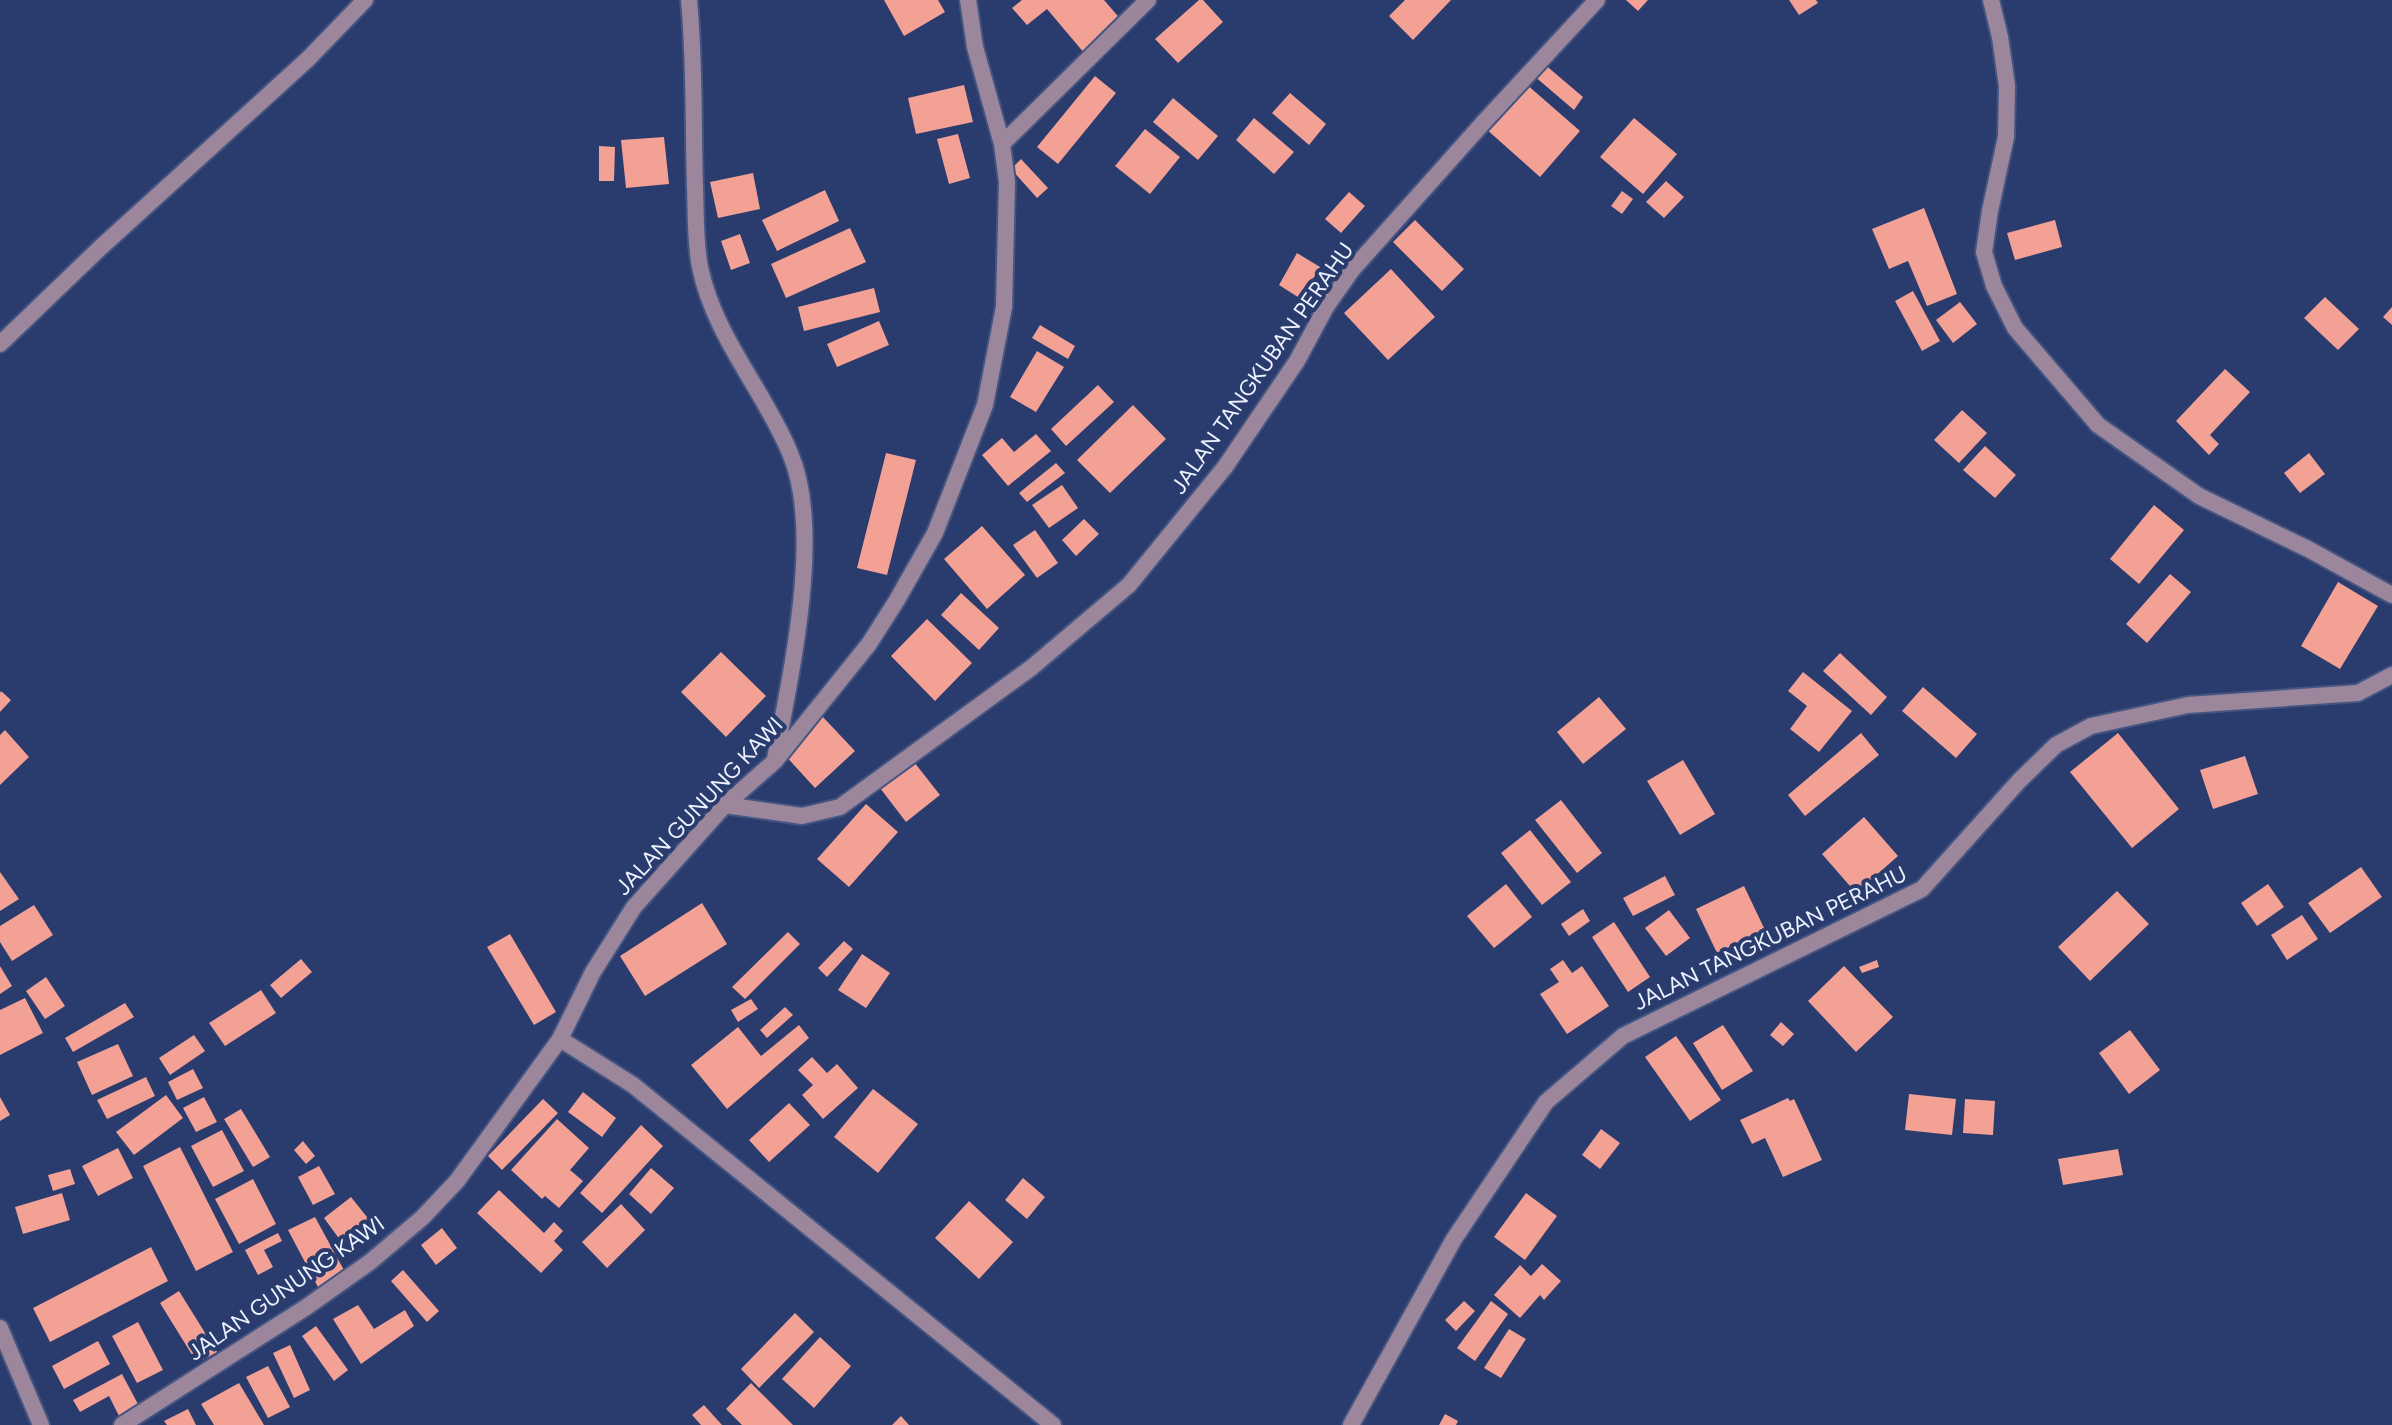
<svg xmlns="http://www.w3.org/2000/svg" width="2392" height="1425" font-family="Figtree,sans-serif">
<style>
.building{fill:#f3a095}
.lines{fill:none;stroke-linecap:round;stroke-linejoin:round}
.minor-casing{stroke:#455581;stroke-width:20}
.tertiary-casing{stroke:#455581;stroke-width:20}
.minor{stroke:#9c869b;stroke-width:16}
.tertiary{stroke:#9c869b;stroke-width:16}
.labels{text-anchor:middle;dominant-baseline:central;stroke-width:8;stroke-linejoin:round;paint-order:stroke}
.street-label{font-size:22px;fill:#edf2ff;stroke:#2a3b6d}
</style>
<rect width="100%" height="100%" fill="#2a3b6d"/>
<path class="building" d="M884 0H938L945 12 904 36Z
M1022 0H1104L1123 22 1085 54 1047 9 1027 25 1012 8Z
M1199 0H1203L1223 22 1178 63 1155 39Z
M1405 0H1451L1413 40 1389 16Z
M1626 0H1648L1638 11Z
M1789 0H1816L1818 3 1799 15Z
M1543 63 1583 97 1574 110 1533 75Z
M1095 76 1116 93 1058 164 1037 147Z
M1525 83 1580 131 1540 177 1485 128Z
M964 85 973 122 916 134 908 98Z
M1290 93 1326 124 1309 145 1272 113Z
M1173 98 1218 136 1198 160 1153 122Z
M1254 118 1294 152 1274 174 1236 140Z
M1634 118 1677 154 1643 194 1600 157Z
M1145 129 1180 157 1150 194 1115 166Z
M958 134 970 178 949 184 937 139Z
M664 137 669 184 626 188 621 140Z
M599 146 615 147 614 181H599Z
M1021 159 1048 188 1037 198 1011 169Z
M753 173 760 209 718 218 710 182Z
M1666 181 1684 197 1664 218 1646 202Z
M825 190 839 221 777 251 762 220Z
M1622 191 1633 199 1622 214 1611 206Z
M1349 192 1365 206 1341 233 1325 219Z
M1924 208 1957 294 1927 306 1908 261 1889 269 1872 229Z
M1415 220 1464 269 1442 291 1393 242Z
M2055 220 2062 247 2015 260 2007 233Z
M850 228 866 262 786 298 771 264Z
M740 234 750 263 731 270 721 241Z
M1297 253 1320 267 1301 299 1279 285Z
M1391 269 1435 317 1388 360 1344 313Z
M874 288 880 312 804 331 798 307Z
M1913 291 1940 341 1922 351 1895 301Z
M2325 297 2359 329 2338 350 2304 318Z
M1960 302 1977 324 1953 343 1936 320Z
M2392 307V325L2383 317Z
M879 321 889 345 837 367 827 344Z
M1040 325 1075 346 1068 359 1032 338Z
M1037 351 1064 367 1036 412 1010 397Z
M2225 369 2250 392 2210 435 2219 444 2209 455 2176 421Z
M1098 385 1114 402 1066 446 1051 429Z
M1133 405 1166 439 1110 493 1077 460Z
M1962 410 1987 433 1959 463 1934 440Z
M1036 434 1051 451 1008 486 982 455 1002 438 1014 452Z
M1985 446 2016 475 1995 498 1963 470Z
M886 453 916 460 887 575 857 568Z
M2309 453 2325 474 2300 493 2284 473Z
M1056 463 1065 473 1027 502 1019 493Z
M1062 485 1078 508 1049 528 1032 505Z
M2154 505 2184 530 2139 584 2110 559Z
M1084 519 1099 534 1076 556 1062 540Z
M982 526 1025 575 987 609 944 559Z
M1035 530 1058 563 1037 578 1013 545Z
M2170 574 2191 592 2147 643 2126 624Z
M2338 582 2378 606 2340 669 2301 646Z
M961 593 999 628 979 650 941 615Z
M927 619 972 663 935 701 891 656Z
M721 652 766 696 726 737 681 692Z
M1840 653 1887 697 1871 715 1823 671Z
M1803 672 1852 711 1819 752 1790 729 1807 706 1788 691Z
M1923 687 1977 734 1956 758 1902 711Z
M1 691 11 700 0 712V693Z
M1599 697 1626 729 1583 764 1557 732Z
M822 716 855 751 815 788 782 752Z
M5 730 29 757 0 785V735Z
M1861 733 1879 755 1805 816 1788 795Z
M2118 733 2179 809 2132 848 2070 772Z
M2245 756 2258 794 2213 809 2200 770Z
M1683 760 1715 814 1680 835 1647 781Z
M914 762 940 795 906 822 880 788Z
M1561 800 1602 853 1577 873 1535 820Z
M866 804 898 832 849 887 817 859Z
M1864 817 1898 856 1856 893 1822 854Z
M1530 830 1571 882 1542 905 1501 853Z
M2361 867 2382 897 2330 933 2308 903Z
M0 872 19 899 0 911Z
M1665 876 1675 895 1633 916 1623 898Z
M1506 884 1532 917 1494 948 1467 916Z
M2268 884 2284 907 2257 926 2241 903Z
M1744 886 1765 930 1717 953 1696 909Z
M2117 891 2149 924 2090 981 2058 947Z
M702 903 727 944 645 996 620 956Z
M34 905 53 935 12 961 0 942V926Z
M1583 909 1590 921 1569 936 1561 924Z
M1669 910 1690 938 1666 956 1645 928Z
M2302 915 2318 939 2287 960 2271 935Z
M1614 922 1650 977 1628 992 1592 937Z
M788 932 800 944 745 999 732 987Z
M510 934 556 1012 534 1025 487 947Z
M844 941 853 949 827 977 818 968Z
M862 954 890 973 866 1008 838 990Z
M301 959 312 972 281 998 270 985Z
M1563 960 1572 973 1582 966 1609 1006 1567 1034 1540 994 1559 982 1550 969Z
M1877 960 1879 967 1862 973 1859 967Z
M0 966 12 986 0 994Z
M1844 966 1893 1017 1856 1052 1808 1001Z
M46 977 65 1006 45 1019 26 991Z
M261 990 276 1013 225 1046 209 1023Z
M25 998 43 1033 0 1055V1010Z
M751 999 758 1009 738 1022 731 1010Z
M125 1003 134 1017 73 1052 65 1038Z
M785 1007 793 1015 767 1038 760 1030Z
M1781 1022 1794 1034 1783 1046 1770 1035Z
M799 1025 809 1038 727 1109 691 1065 738 1027 761 1056Z
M1723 1025 1753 1071 1722 1090 1693 1043Z
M2130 1030 2160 1070 2129 1094 2099 1053Z
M194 1035 205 1051 170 1075 159 1058Z
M1676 1036 1721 1100 1690 1121 1645 1057Z
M118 1044 133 1076 92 1095 77 1062Z
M812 1057 827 1073 837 1064 858 1088 823 1119 802 1095 813 1085 798 1070Z
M193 1069 203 1088 177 1100 168 1082Z
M146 1077 155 1096 107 1119 97 1100Z
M873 1089 918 1124 878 1173 834 1137Z
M583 1092 616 1118 602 1137 568 1112Z
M1909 1094 1956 1099 1952 1135 1905 1130Z
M166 1095 183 1118 134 1155 116 1132Z
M0 1097 10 1115 0 1121Z
M204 1097 217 1122 196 1132 183 1108Z
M1788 1098 1790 1101 1794 1099 1822 1160 1783 1177 1765 1138 1752 1144 1740 1120Z
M543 1099 558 1113 502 1170 488 1156Z
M1965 1099 1995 1101 1993 1135 1963 1133Z
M789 1103 810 1125 769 1162 749 1140Z
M241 1109 270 1157 253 1167 224 1119Z
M557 1119 589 1148 570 1170 583 1181 559 1208 545 1196 542 1199 511 1170Z
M641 1125 663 1146 602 1213 580 1193Z
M1601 1129 1620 1143 1600 1169 1582 1155Z
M222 1130 244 1171 213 1187 191 1146Z
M303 1141 315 1156 306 1164 294 1150Z
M180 1147 233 1252 196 1271 143 1166Z
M118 1148 133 1178 98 1196 82 1166Z
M2118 1149 2123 1175 2063 1185 2058 1159Z
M319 1166 335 1194 313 1205 298 1177Z
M651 1168 674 1188 651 1214 629 1194Z
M70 1169 75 1184 53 1191 48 1175Z
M1023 1178 1045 1197 1027 1219 1005 1200Z
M253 1179 276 1224 239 1244 215 1199Z
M499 1190 544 1233 554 1222 563 1231 554 1241 563 1250 541 1273 477 1213Z
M62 1193 70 1220 23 1234 15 1207Z
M1526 1193 1557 1216 1525 1260 1494 1237Z
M351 1197 371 1222 343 1244 324 1218Z
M969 1201 1013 1242 979 1279 935 1238Z
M621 1204 645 1230 607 1268 582 1242Z
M315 1217 345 1272 318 1287 288 1230Z
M442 1228 457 1248 436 1265 421 1245Z
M278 1233 282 1241 264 1250 273 1267 258 1275 245 1250Z
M151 1247 168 1281 50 1342 33 1308Z
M1542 1264 1561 1281 1544 1300 1540 1295 1520 1318 1494 1295 1520 1265 1531 1276Z
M403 1270 439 1311 427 1322 391 1281Z
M179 1291 217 1352 197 1363 160 1303Z
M1464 1301 1475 1311 1456 1331 1445 1320Z
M1491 1301 1508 1314 1475 1361 1457 1348Z
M358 1305 374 1329 405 1310 414 1326 361 1364 333 1319Z
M795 1313 814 1332 759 1388 741 1369Z
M138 1322 163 1370 137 1383 112 1336Z
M316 1326 348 1370 334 1381 302 1336Z
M1509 1329 1526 1339 1501 1378 1484 1368Z
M820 1337 851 1366 814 1408 782 1379Z
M98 1341 110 1364 64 1389 52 1366Z
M290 1345 310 1390 294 1398 273 1353Z
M268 1366 290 1407 268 1418 246 1377Z
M122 1374 139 1406 119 1416 109 1396 80 1412 73 1400Z
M239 1383 264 1425H214L201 1404Z
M751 1383 793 1425H742L726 1409Z
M704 1405 722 1425H701L692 1415Z
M188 1409 196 1425H167L164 1421Z
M1445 1414 1458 1421 1456 1425H1439Z
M901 1416 909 1425H892Z"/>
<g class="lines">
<defs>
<path id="minor" d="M689 0C695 63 693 126 695 188 696 214 695 242 700 267 714 336 764 390 790 453 824 532 790 676 775 759
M1991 0 2000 37 2007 86 2006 137 1990 211 1984 252 1994 286 2015 328 2098 425 2199 496 2308 549 2392 595
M1002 144 1148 0
M0 344 100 248 308 59 365 0
M725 805 802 816 840 807 1031 668 1129 585 1225 467 1297 361 1326 307 1352 270 1483 123 1597 0
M560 1039 633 1085 1053 1425
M122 1425 305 1308 370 1262 422 1218 457 1181 560 1039 593 972 634 907 725 805 775 761 869 644 897 600 935 533 985 405 1004 307 1007 182 1002 144 975 47 968 0
M1351 1425 1454 1239 1546 1102 1623 1036 1922 889 2019 781 2056 745 2091 726 2188 705 2358 693 2392 675"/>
<path id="tertiary" d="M0 1328 41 1425"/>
</defs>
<use href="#minor" class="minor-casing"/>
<use href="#tertiary" class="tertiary-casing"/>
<use href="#minor" class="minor"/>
<use href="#tertiary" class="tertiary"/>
</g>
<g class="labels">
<g class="street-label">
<text transform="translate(1262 368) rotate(-55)">JALAN TANGKUBAN PERAHU</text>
<text transform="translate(699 806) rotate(-47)">JALAN GUNUNG KAWI</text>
<text transform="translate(1770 938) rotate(-26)">JALAN TANGKUBAN PERAHU</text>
<text transform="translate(286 1288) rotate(-35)">JALAN GUNUNG KAWI</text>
</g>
</g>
</svg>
